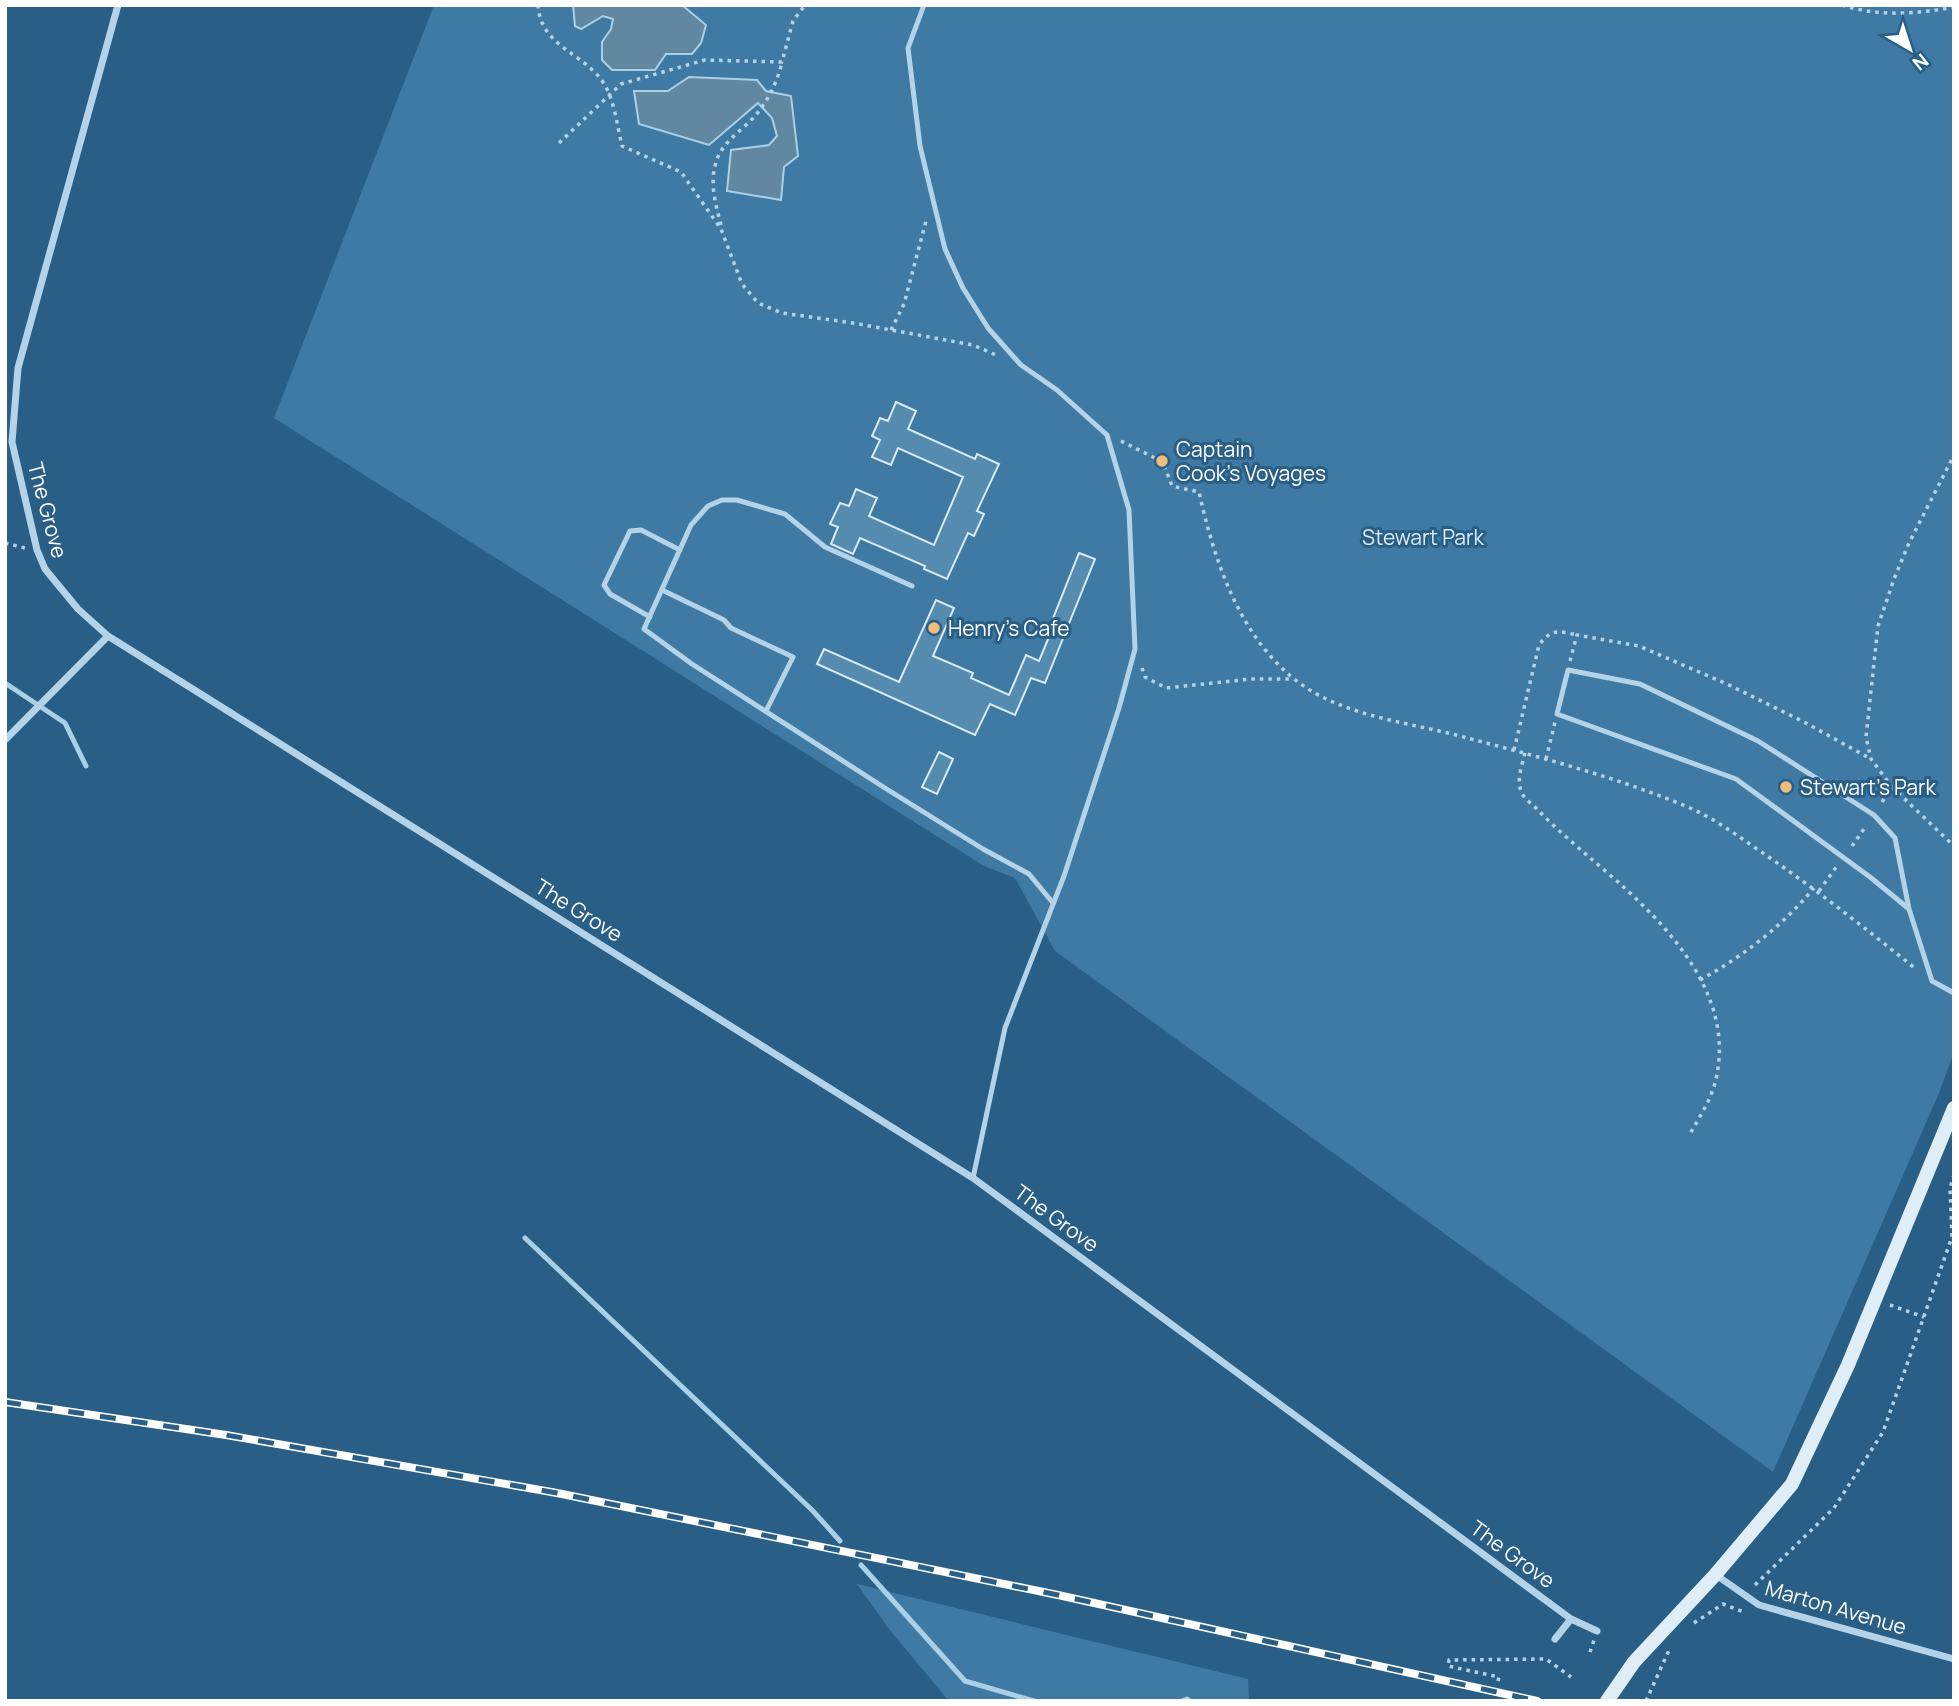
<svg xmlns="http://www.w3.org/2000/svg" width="1959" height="1706" font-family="Manrope,sans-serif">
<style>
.green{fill:#3e7aa3}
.water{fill:#6287a1;stroke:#aad0e8;stroke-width:2}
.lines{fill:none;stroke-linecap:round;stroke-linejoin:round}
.stream{stroke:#aad0e8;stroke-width:5}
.building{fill:#568bb0;stroke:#d9eaf6;stroke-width:2}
.path{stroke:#b5d3e8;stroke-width:3.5;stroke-dasharray:3.5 5;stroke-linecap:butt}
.lane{stroke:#b5d3e8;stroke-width:5}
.street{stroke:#b5d3e8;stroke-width:7}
.secondary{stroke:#dfedf7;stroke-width:14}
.rail-casing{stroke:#fff;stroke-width:8}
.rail{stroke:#295f87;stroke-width:5;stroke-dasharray:16;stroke-linecap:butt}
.poi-dot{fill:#efbe7c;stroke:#295f87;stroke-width:2.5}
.labels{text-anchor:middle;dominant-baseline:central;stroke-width:6;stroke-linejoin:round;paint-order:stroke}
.poi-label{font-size:21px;fill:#fff;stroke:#295f87;text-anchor:start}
.street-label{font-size:21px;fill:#fff;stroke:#295f87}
.park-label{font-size:21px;fill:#d9eaf6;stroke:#295f87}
</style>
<rect width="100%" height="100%" fill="#295f87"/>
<path class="green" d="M434 5H1954V1052L1939 1093 1773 1472 1055 951 1015 878 984 866 274 418Z
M857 1584 1248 1679 1249 1701H949L889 1629Z"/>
<path class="water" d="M573 5H682L706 25 701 43 692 54H666L655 70H612L602 60V42L611 29 613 19 603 16 581 29 575 26Z
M689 77 757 80 766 91 791 96 798 156 784 167 781 200 727 191 731 150 769 145 777 136 772 118 758 103 709 145 639 124 634 91H668Z"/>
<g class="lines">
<path class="stream" d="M5 683 65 723 86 766
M525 1238 813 1511 840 1541
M861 1565 965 1681 1034 1701
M1182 1701 1187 1699 1190 1701"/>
</g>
<path class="building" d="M896 402 916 411 908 429 975 459 977 454 999 464 977 511 984 514 974 536 968 533 947 579 924 569 925 566 860 538 853 554 831 544 838 527 830 524 840 503 849 506 856 489 877 498 869 516 934 545 963 477 898 448 891 465 872 457 880 440 872 436 880 418 888 421Z
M1079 553 1095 559 1045 683 1031 678 1015 715 990 704 975 735 817 664 824 649 899 682 936 600 954 608 933 656 973 673 971 678 1009 695 1026 655 1039 661 1051 632 1048 631Z
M939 752 953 759 937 794 922 787Z"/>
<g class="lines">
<path class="path" d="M538 5C540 44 579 52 600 78 614 95 617 125 622 146L681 172 721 229 742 284 758 303 782 313 853 323 973 345 996 355
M1842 5C1879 17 1917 14 1954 7
M559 143 621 84 705 60 782 62 793 21 805 5
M721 225C716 206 710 185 715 166 720 141 745 130 759 111 770 97 778 79 782 62
M891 330 904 304 926 221
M1121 441 1163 462 1172 486 1199 492C1214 559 1238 633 1293 678 1338 715 1401 721 1456 735 1532 755 1610 775 1683 805 1711 816 1735 834 1760 851 1814 888 1865 928 1916 969
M5 543 25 548
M1570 661 1577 635 1639 646 1727 684 1804 722 1871 759
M1142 668 1145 677 1166 688 1251 679H1293
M1514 750 1539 645C1552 628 1558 631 1577 635
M1525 753C1522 766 1515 782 1523 795 1526 800 1533 805 1538 810 1554 827 1572 842 1589 857 1653 911 1740 988 1715 1083 1710 1102 1698 1119 1689 1136
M1546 759 1555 722
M1892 787 1954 846
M1882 802 1892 787 1871 759 1866 737 1878 626 1894 579 1909 543 1954 455
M1852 846 1866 826
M1819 891 1837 866
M1700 980C1745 955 1781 927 1814 888
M1890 1305 1924 1317
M1755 1585 1834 1508 1883 1432 1952 1237 1950 1188 1954 1175
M1694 1623 1723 1604 1744 1612
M1590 1652 1594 1640
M1498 1681 1499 1677 1448 1666 1449 1660 1546 1659 1571 1677
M1646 1701 1670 1648"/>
<path class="lane" d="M924 5 908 48 920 146 945 249 963 288 988 328 1021 365 1057 390 1107 435 1129 510 1135 649 1119 708 1064 876 1005 1028 973 1178
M912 586 825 547 785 514 737 500H722L708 506 691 525 644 629 692 664 885 788 983 849 1029 874 1053 903
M662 590 724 620 731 628 793 657 766 711
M650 617 610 594 604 585 630 531 641 530 680 550
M1909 909 1870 877 1736 779 1557 714 1568 670 1640 684 1758 741 1874 815 1895 838 1909 909 1932 981 1954 993"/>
<path class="street" d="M118 5 18 368 12 442 37 550 45 569 78 609 108 636 973 1178 1571 1619 1597 1631
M5 740 108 636
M1716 1575 1759 1605 1954 1659
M1555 1639 1571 1619"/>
<path class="secondary" d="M1607 1701 1634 1662 1715 1575 1792 1484 1848 1365 1954 1108"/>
<defs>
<path id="rail" d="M5 1402 226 1435 557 1493 1058 1595 1537 1701"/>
</defs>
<use href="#rail" class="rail-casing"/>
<use href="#rail" class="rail"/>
</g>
<g class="poi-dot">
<circle cx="1162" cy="461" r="7"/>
<circle cx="934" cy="628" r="7"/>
<circle cx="1786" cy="787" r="7"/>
</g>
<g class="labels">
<g class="poi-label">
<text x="1176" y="449">Captain<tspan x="1176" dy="24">Cook's Voyages</tspan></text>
<text x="948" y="628">Henry's Cafe</text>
<text x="1800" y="787">Stewart's Park</text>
</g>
<g class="street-label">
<text transform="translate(48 510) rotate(75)">The Grove</text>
<text transform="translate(579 910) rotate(32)">The Grove</text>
<text transform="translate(1057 1218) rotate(36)">The Grove</text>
<text transform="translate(1513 1554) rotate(36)">The Grove</text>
<text transform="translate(1836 1607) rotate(16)">Marton Avenue</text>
</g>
<g class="park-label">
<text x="1423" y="537">Stewart Park</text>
</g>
</g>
<rect width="1959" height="1706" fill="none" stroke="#ffffff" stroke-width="14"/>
<g transform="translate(1910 49) rotate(141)" stroke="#295f87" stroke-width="5" paint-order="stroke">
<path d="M0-5L12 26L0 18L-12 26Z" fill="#ffffff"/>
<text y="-10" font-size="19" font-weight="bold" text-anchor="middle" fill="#ffffff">N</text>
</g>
</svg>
